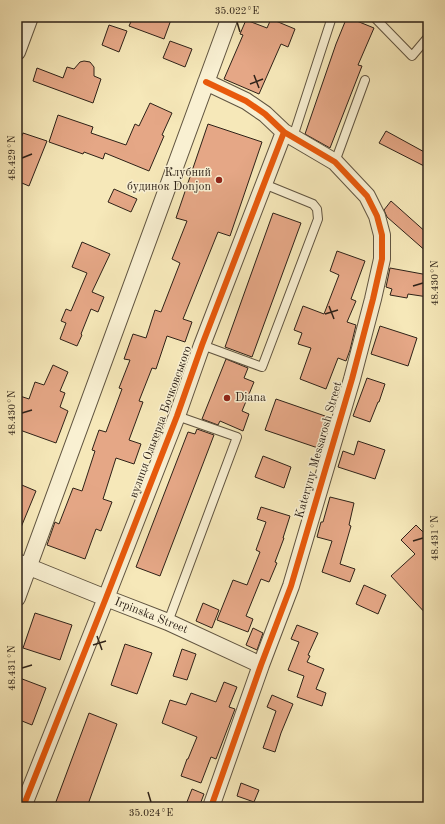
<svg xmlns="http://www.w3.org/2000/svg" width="445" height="824" font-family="'Old Standard TT',serif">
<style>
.building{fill:#e5a786;stroke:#2e2218}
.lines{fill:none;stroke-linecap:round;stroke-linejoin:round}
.service-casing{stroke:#605440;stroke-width:10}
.minor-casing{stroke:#605440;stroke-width:18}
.service{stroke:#f9f0d2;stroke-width:8}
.minor{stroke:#f9f0d2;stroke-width:16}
.cycleway-casing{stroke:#f9f0d2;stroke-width:8}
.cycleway{stroke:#e8590c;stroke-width:6}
.ticks{fill:none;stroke:#2e2218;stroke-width:1.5}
.poi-dot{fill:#8f2418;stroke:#f9f0d2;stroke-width:1.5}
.labels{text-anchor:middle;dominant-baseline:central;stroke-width:3;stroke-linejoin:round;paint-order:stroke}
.poi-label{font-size:12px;fill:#2e2218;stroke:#f9f0d2;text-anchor:end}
.street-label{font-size:12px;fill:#2e2218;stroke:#f9f0d2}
.neatline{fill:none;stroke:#2e2218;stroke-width:1.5}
.ticks-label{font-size:10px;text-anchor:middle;fill:#2e2218}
</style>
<rect width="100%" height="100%" fill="#f6e8b9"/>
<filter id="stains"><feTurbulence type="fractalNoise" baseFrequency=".005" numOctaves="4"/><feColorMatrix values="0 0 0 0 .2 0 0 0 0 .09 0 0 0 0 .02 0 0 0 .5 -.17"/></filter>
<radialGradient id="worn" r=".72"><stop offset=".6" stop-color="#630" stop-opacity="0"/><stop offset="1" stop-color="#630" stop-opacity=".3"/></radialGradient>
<path class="building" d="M133 17H172L164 39 129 26Z
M347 17 374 28 358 65 362 66 330 148 305 134 336 44Z
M271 19 295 29 288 47 281 44 259 94 224 79 243 35 240 34 246 20 267 28Z
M109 25 127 31 119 52 102 45Z
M170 41 192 49 185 67 163 58Z
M84 61 90 62 94 67V76L101 79 93 103 33 81 37 68 63 78 67 67 74 69 80 62Z
M150 103 172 113 162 135 164 136 149 171 105 153 103 159 84 152 83 154 49 142 58 115 93 127 91 133 126 145 135 124 139 126Z
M208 124 262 142 230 236 218 232 183 319 192 322 185 342 167 336 156 369 152 368 139 401 143 402 129 440 141 444 134 464 116 458 103 499 112 502 101 531 96 529 85 559 47 545 55 522 59 524 73 488 82 491 95 451 92 450 99 430 106 432 122 389 119 388 130 360 124 359 133 334 146 338 155 310 161 312 180 263 172 259 187 221 176 218Z
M386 131 428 154V168L379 143Z
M23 133 47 141 29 186 17 181V148Z
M114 189 137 199 131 212 108 202Z
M391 201 428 234V253L387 217 384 210Z
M273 213 301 223 252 357 225 347Z
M82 242 110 254 92 292 104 297 98 312 91 309 81 334 82 335 77 346 60 339 66 323 61 321 66 309 71 311 87 273 72 267Z
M337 251 365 261 351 299 356 301 347 322 356 325 350 350 346 361 338 358 326 389 300 379 311 348 298 344 302 333 294 330 303 306 324 314 339 275 330 271Z
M390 268 428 275V297L408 294 407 298 390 295 392 289 386 287Z
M380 326 417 338 408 366 371 354Z
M226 359 248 368 244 378 254 382 242 411 249 414 243 431 220 421 218 425 202 419Z
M53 365 68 372 60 391 65 393 60 407 68 411 56 443 17 429V395L29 399 35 382 44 385Z
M367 378 385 384 379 402H378L370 422 353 416Z
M276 399 328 417 318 448 265 430Z
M197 429 214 435 160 576 136 567 188 432 195 434Z
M358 441 385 450 375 479 338 467 343 451 354 455Z
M263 456 291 467 284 488 255 477Z
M17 483 36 491 17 537Z
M330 497 354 503 349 525 351 526 340 564 355 569 350 582 322 572 332 541 317 537 321 522H323Z
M261 507 290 516 283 538H284L275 562 277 563 269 582 261 579 246 616 253 619 248 632 217 620 233 580 247 585 260 552 256 550 266 522 257 519Z
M416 525 428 537V616L391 576 415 554 401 540Z
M364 585 386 595 378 614 356 604Z
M203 603 219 610 212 628 196 621Z
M35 613 72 625 60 660 23 648Z
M297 625 318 633 308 655 310 656 307 662 324 669 316 689 326 693 322 706 297 697 304 676 288 670 299 642 291 639Z
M253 628 263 633 257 650 246 645Z
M125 644 152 653 137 694 111 685Z
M182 649 196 654 187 680 173 676Z
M17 677 46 688 32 725 17 719Z
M224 682 237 687 229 707 235 709 216 759 211 757 201 783 181 776 187 759H188L197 737 162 723 170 700 186 705 191 693 216 702Z
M272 695 293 704 281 733 275 752 263 748 276 711 267 707Z
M89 713 117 724 87 807H54Z
M241 783 259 790 254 802 237 796Z
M192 789 204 794 199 807H185Z"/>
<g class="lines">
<defs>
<path id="service" d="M374 17 412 56 428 37
M293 137 332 17
M335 162 365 80
M202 345 262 367 318 219 317 209 313 204 264 184
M168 622 237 437 177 416"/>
<path id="minor" d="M17 52 30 17
M17 562 106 598 168 622 261 665
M17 598 230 17
M23 807 106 598 177 416 202 345 284 132 265 114 246 101 206 82
M211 807 261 665 291 586 352 379 373 299 382 259V235L377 216 367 196 335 162 284 132"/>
</defs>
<use href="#service" class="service-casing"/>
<use href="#minor" class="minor-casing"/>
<use href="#service" class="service"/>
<use href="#minor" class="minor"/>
<defs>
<path id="cycleway" d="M23 807 106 598 177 416 202 345 284 132 265 114 246 101 206 82
M211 807 261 665 291 586 352 379 373 299 382 259V235L377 216 367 196 335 162 284 132"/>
</defs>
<use href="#cycleway" class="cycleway-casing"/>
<use href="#cycleway" class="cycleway"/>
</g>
<path class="ticks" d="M237 22 240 32M254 75 259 88M250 84 263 79M22 158 32 154M413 286 423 283M329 306 334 319M325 314 338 310M22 413 32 410M413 541 423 538M97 636 102 650M93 645 106 641M22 668 32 665M148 792 151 802"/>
<g class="poi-dot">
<circle cx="219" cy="180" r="4"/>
<circle cx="227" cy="398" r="4"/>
</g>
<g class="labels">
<g class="poi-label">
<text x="211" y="173">Клубний<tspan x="211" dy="14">будинок Donjon</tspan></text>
<text x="235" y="398" text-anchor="start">Diana</text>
</g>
<g class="street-label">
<text transform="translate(161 422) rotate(-70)">вулиця Ольгерда Бочковського</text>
<text transform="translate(319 450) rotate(-74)">Kateryny Messarosh Street</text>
<text transform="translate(151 616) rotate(22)">Irpinska Street</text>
</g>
</g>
<rect width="445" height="824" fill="none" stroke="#f6e8b9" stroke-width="44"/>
<rect x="22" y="22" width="401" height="780" class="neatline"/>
<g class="ticks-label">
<text x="237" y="14">35.022°E</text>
<text transform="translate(11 158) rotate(-90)" y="4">48.429°N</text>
<text transform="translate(434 283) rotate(-90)" y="4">48.430°N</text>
<text transform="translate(11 413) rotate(-90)" y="4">48.430°N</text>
<text transform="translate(434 538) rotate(-90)" y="4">48.431°N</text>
<text transform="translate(11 668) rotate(-90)" y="4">48.431°N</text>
<text x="151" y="816">35.024°E</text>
</g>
<rect width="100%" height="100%" filter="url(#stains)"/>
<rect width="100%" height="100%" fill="url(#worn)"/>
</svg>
